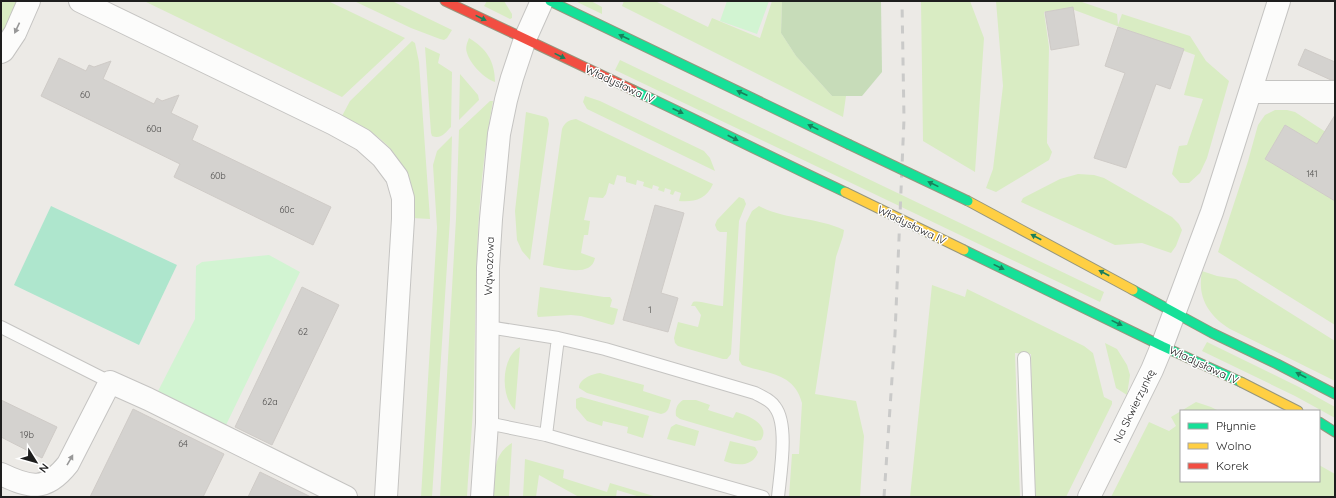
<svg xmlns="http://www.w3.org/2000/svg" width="1336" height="498" font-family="Quicksand,sans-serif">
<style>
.grass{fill:#d9ecc3}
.forest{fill:#c7dcb9}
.park{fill:#d2f4d2}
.pitch{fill:#aee6cd}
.building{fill:#d4d2cf;stroke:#cfcbc7}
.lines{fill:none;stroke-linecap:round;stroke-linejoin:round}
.lane-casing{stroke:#c5c4c2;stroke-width:14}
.street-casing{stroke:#c5c4c2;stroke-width:24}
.fast-casing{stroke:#95967d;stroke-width:11}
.slow-casing{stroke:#95967d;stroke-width:11}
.jam-casing{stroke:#95967d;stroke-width:11}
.lane{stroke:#fcfcfb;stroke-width:12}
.street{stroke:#fcfcfb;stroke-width:22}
.fast{stroke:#16e098;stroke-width:9}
.slow{stroke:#ffcf43;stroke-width:9}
.jam{stroke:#f24e42;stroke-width:9}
.rail{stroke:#cacac9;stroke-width:3;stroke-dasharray:8 8;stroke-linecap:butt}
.fast-bridge-casing{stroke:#95967d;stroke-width:11;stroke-linecap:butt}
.slow-bridge-casing{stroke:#95967d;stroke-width:11;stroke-linecap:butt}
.fast-bridge{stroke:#16e098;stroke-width:9}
.slow-bridge{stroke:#ffcf43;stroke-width:9}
.oneway{fill:#1a7f5b}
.oneway2{fill:#989898}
.labels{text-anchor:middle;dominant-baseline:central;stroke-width:3;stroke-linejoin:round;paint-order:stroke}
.number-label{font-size:9px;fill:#4c4b4a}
.street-label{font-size:11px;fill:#1e1e1e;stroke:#fff}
</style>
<rect width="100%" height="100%" fill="#eceae6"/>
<path class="grass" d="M1 1H18L6 29 1 35Z
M144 1H328L405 38 342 97Z
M354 1H392L452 30 447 38 444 40 440 39 411 28Z
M487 1H504L512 14V18L510 19 484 6Z
M575 1H591L602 7V14Z
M624 1H655L708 27 712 18 760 38 772 1H782L781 33 796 56 832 96H846L843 117 622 6Z
M921 1H970L984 38 975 172 923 141Z
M996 1H1079L1117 14 1118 25 1122 14 1190 36 1206 61 1229 81 1207 158 1200 173 1189 183H1180L1172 174 1179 146 1187 145 1203 99 1184 95 1195 55 1069 8 1044 12 1049 47 1047 143 1052 152 1049 160 996 192 986 188 993 169 1003 86Z
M469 38C486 48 495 61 495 82 485 79 470 64 467 53 465 48 467 43 469 38Z
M412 41 415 43 419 62 430 219 412 218C409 203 408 188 404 173 396 145 367 127 342 116L350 101Z
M425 47 440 54 438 63 452 72 451 127C446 132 441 140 432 136L431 133Z
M620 60 1104 292 1100 302 615 70Z
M460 74 478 95 479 100 459 120Z
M585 96 600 101 704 151 710 158 715 171 587 109 583 102Z
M490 101H493C475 196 476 290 474 385 473 422 469 460 467 497H440L456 219 459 130Z
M1275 110H1287L1295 112 1335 138V155L1285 125 1265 159 1335 201V325L1218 252 1248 161 1258 125 1265 115Z
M526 112 546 117 548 119 549 124 530 260 522 251 517 240 515 211Z
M576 119 713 184C706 200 694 202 679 201L681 193 675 191 673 195 670 194 671 190 665 188 664 192 658 190 659 187 653 185 652 189 643 186 644 182 637 180 636 185 626 182V177L617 175 614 185 609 183 606 194 603 198 589 197 584 220 590 221 588 235H584L581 253 595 258C591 279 558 267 543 265L562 129C565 122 569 120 576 119Z
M452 136 450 219 432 497H421L437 228 433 165 437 151Z
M1078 174 1094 175 1104 178 1172 217 1179 224 1182 230 1176 246 1171 253 1142 243 1115 245 1021 202 1023 198 1060 179Z
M739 197 744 199 746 204 739 221 731 354 727 359H723L678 346 675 343 674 338 678 322 698 327 701 315 695 306H691L693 302C700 300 714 306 723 306L727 232H720L717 230 715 225 717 220Z
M759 206C785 220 817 217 844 230L843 236 836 257 815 394 856 401 864 436 860 497H789L792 454H799L802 403C794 372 767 374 742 365L739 360 746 223 752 211Z
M1202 271 1217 276 1236 279 1335 341V381L1230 329C1208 315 1197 297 1202 271Z
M932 285 965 297 967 289 1084 346 1093 353 1104 397 1112 401V404L1066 497H1034L1031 354 1015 353 1020 497H910Z
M540 287 604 297H610L612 300 610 307 618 309 614 324 612 325 581 316 571 315 538 317 537 314Z
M1207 342 1299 387 1335 407V418L1295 396 1202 351Z
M1105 343 1117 349 1127 365 1130 375 1127 395 1116 388Z
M520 347 515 410C500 396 501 357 520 347Z
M600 373 644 385 643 391 671 400C669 406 669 413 661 414L587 393 579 388C579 379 592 374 600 373Z
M581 397 649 416 643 438 627 433 628 427 603 421 602 426 587 421 576 408V399Z
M683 400H696L710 405 708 410 733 418 736 412C748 415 771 425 761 440L755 441 680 419 676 416C675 409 677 404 683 400Z
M1196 402 1211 407 1219 411H1181Z
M1181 411V481H1319V465L1335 474V497H1111L1149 422 1169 431 1176 426 1171 417Z
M676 424 699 431 695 446 667 439 671 427Z
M730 441 755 447 758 452C753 467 737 466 724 461Z
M512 443 509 497H493C492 492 493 486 494 481 495 465 497 452 512 443Z
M525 459 564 470 563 478 607 492 610 483 657 497H640L617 490 616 497H579L539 475 536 497H523Z"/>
<path class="forest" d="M782 1H881L882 72 862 96H832L796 56 781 33Z"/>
<path class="park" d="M727 1H769L757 34 720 21Z
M269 255 300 272 226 425 156 395 195 319 196 266 202 262Z"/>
<path class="pitch" d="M51 206 177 265 139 345 14 285Z"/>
<path class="building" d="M1073 7 1079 45 1051 50 1045 12Z
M1118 27 1184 49 1170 89 1156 84 1126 168 1094 158 1125 73 1105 66Z
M1305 49 1335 62V80H1331L1298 65Z
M59 58 86 71 89 65 94 67 111 61 103 79 154 104 157 98 162 101 179 95 171 113 198 126 192 140 331 207 313 245 174 177 180 164 41 96Z
M1335 115V201L1265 159 1285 125 1317 144Z
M655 205 684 213 661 293 678 298 668 332 623 320Z
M302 287 339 305 272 445 235 427Z
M1 400 57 427 42 458 1 437Z
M133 409 224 454 203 497H90Z
M260 472 311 497H248Z"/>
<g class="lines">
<defs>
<path id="lane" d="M1 327 110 382
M488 327 558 338 605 349 755 393C762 397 771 400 775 407 789 425 780 475 778 497
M1024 358 1029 497
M487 423 546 435 763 497
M546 435 558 338"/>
<path id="street" d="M80 1 334 124 363 140 382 157 397 177 403 198V219L386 497
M1 52 3 51 15 33 29 1
M1251 92H1335
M1 474C30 488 46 492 68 464L110 382 148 399 346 497
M482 497 487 423 488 268 491 219 499 134 506 100 512 78 525 39 542 1
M1089 497 1152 370 1162 346 1212 212 1279 1"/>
<path id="fast" d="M550 1 848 144
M633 90C704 123 774 159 845 192
M964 250 1162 346 1241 382
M1133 290 1212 333 1277 364 1335 394
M1319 422 1335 432"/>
<path id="slow" d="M968 201 1133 290
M1241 382 1298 411"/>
<path id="jam" d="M445 1 633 90"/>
</defs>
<use href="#lane" class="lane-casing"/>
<use href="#street" class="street-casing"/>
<use href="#fast" class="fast-casing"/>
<use href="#slow" class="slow-casing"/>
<use href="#jam" class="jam-casing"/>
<use href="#lane" class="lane"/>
<use href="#street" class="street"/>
<use href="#fast" class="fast"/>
<use href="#slow" class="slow"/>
<use href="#jam" class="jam"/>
<path class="rail" d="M884 497 895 334 904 119 902 1"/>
<defs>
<path id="fast-bridge" d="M848 144 968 201"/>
<path id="slow-bridge" d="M845 192 964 250"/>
</defs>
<use href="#fast-bridge" class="fast-bridge-casing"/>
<use href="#slow-bridge" class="slow-bridge-casing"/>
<use href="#fast-bridge" class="fast-bridge"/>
<use href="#slow-bridge" class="slow-bridge"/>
</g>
<defs><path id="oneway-solid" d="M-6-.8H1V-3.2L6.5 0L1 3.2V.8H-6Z"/></defs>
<g class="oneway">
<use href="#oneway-solid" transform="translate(481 18) rotate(26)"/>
<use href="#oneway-solid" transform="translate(624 37) rotate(-155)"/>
<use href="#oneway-solid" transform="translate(560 56) rotate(26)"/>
<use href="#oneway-solid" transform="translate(742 93) rotate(-155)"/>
<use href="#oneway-solid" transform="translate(678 111) rotate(25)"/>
<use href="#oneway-solid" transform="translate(813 127) rotate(-154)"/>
<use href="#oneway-solid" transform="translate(733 138) rotate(27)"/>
<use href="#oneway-solid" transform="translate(933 184) rotate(-154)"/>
<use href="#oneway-solid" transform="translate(1036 237) rotate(-152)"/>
<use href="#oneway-solid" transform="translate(999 267) rotate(26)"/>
<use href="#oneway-solid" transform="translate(1104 273) rotate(-152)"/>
<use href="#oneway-solid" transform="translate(1117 323) rotate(26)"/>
<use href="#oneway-solid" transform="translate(1301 375) rotate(-153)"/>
</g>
<g class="oneway2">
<use href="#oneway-solid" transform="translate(17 28) rotate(115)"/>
<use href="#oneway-solid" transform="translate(70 460) rotate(-60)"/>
</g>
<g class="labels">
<g class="number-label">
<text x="85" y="94">60</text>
<text x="154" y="128">60a</text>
<text x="1312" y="173">141</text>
<text x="218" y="175">60b</text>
<text x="287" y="209">60c</text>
<text x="650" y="309">1</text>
<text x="303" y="331">62</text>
<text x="270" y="401">62a</text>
<text x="27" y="434">19b</text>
<text x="183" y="443">64</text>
</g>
<g class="street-label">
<text transform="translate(620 84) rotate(25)">Władysława IV</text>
<text transform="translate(912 225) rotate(26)">Władysława IV</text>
<text transform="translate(489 266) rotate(-88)">Wąwozowa</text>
<text transform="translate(1204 365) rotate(25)">Władysława IV</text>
<text transform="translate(1134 406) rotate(-64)">Na Skwierzynkę</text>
</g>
</g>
<rect width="1336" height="498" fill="none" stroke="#1e1e1e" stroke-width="4"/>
<rect x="1180" y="410" width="140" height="72" fill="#ffffff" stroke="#a5a5a5"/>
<rect x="1188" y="423" width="20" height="6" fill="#16e098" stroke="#a5a5a5"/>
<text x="1216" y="430" font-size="12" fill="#1e1e1e">Płynnie</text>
<rect x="1188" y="443" width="20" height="6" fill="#ffcf43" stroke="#a5a5a5"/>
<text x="1216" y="450" font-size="12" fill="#1e1e1e">Wolno</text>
<rect x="1188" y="463" width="20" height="6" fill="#f24e42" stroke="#a5a5a5"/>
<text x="1216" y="470" font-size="12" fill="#1e1e1e">Korek</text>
<g transform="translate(36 462) rotate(127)" stroke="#ffffff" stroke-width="3" paint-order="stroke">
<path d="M0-3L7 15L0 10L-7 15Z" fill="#1e1e1e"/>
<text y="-6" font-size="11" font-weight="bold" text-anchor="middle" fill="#1e1e1e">N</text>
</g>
</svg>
